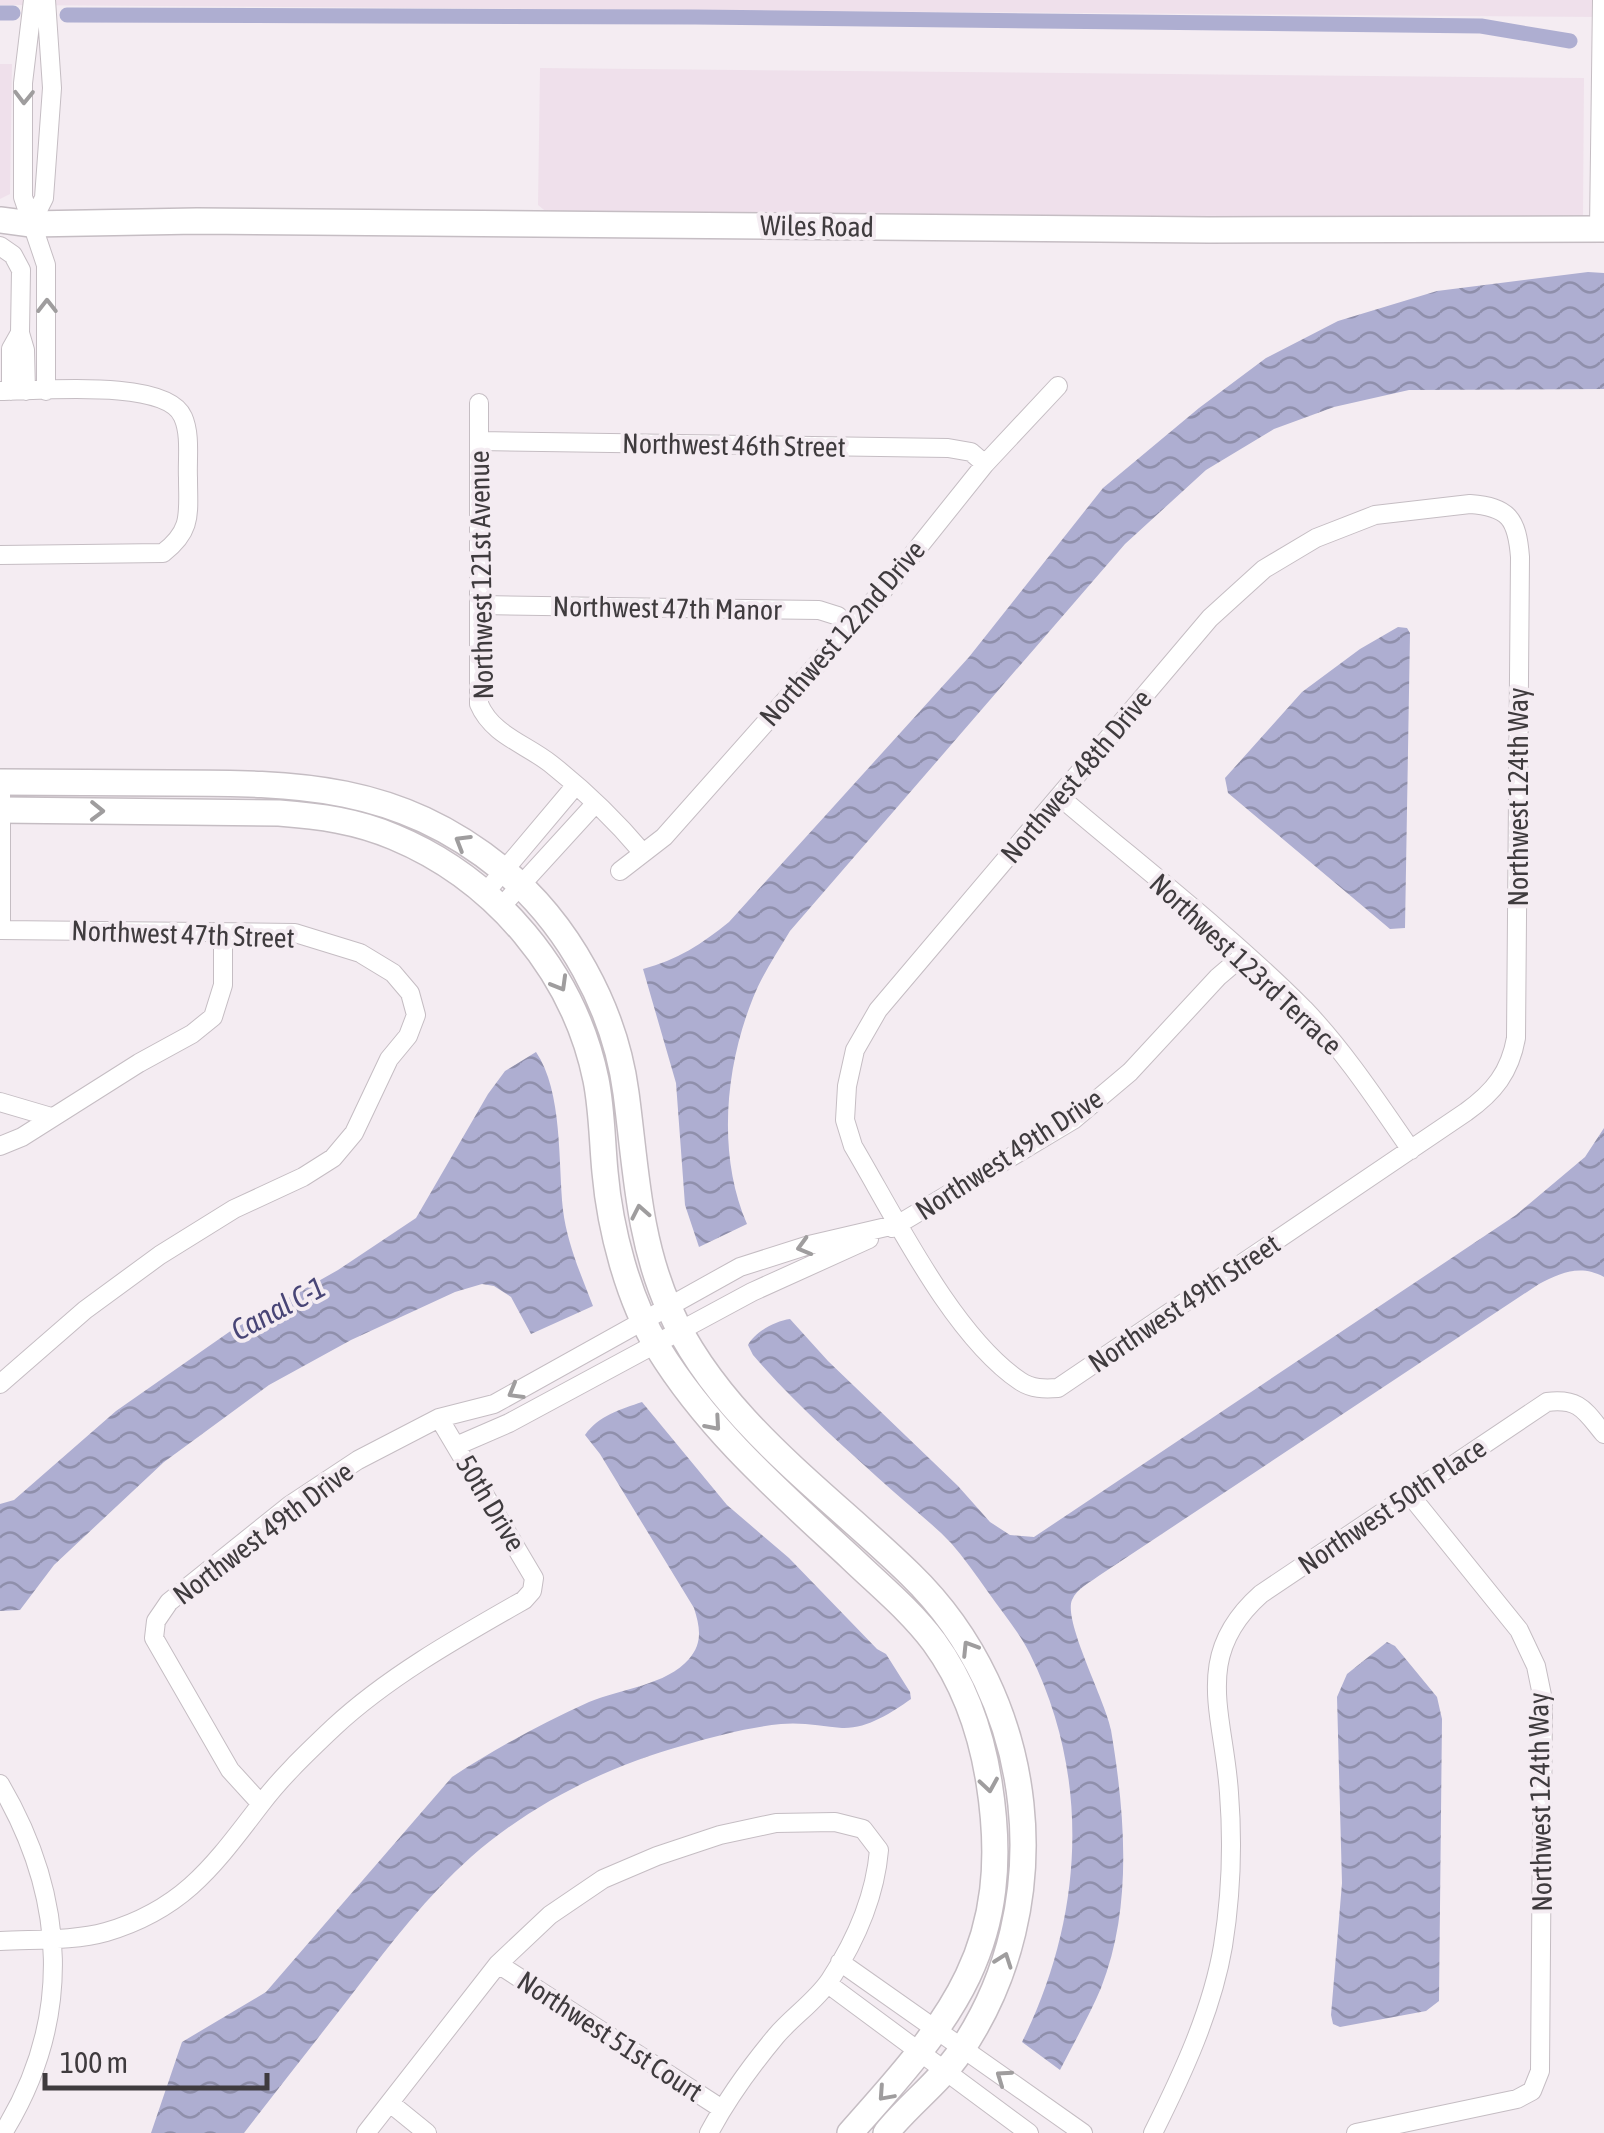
<svg xmlns="http://www.w3.org/2000/svg" width="1604" height="2133" font-family="'Asap Condensed',sans-serif">
<style>
.built{fill:#efe0eb}
.water{fill:url(#water-waves)}
.lines{fill:none;stroke-linecap:round;stroke-linejoin:round}
.canal{stroke:#aeaed1;stroke-width:15}
.street-casing{stroke:#c5bdc3;stroke-width:20}
.secondary-casing{stroke:#c5bdc3;stroke-width:28}
.street{stroke:#fff;stroke-width:18}
.secondary{stroke:#fff;stroke-width:25}
.oneway{stroke:#9f9d9e}
.labels{text-anchor:middle;dominant-baseline:central;stroke-width:8;stroke-linejoin:round;paint-order:stroke}
.street-label{font-size:28px;fill:#3f3b3e;stroke:#f4ecf2}
.water-label{font-size:30px;font-style:italic;fill:#484576;stroke:#f4ecf2}
</style>
<defs>
<pattern id="water-waves" width="16" height="10" patternUnits="userSpaceOnUse" patternTransform="scale(2.5)"><rect width="16" height="10" fill="#aeaed1"/><path d="M0 5q4-4 8 0t8 0" fill="none" stroke="#8f8fab"/></pattern>
</defs>
<rect width="100%" height="100%" fill="#f4ecf2"/>
<path class="built" d="M0 0H1604V17L13 5H0Z
M0 64H12L10 194 0 199Z
M540 68 1584 78 1583 216 1572 225 549 214 538 205Z"/>
<path class="water" d="M1588 272 1604 273V389L1409 390 1334 407 1274 429 1206 470 1125 544 790 931C777 953 762 975 753 998 725 1067 717 1155 747 1224L699 1247 685 1205 676 1083 643 969C677 960 702 944 729 922L969 657 1103 488 1199 408 1266 358 1338 321 1437 291Z
M1398 627 1407 628 1410 633 1405 928 1390 929 1228 793 1225 778 1302 692 1360 649Z
M536 1052C563 1092 558 1162 563 1210 567 1243 581 1275 593 1306L531 1334 511 1297 494 1286 482 1284 455 1292 351 1340 269 1385 164 1462 54 1565 20 1610 0 1611V1504L14 1500 116 1411 232 1330 338 1270 416 1218 488 1094 505 1071Z
M1604 1128V1277C1580 1264 1561 1273 1539 1284L1100 1575C1091 1582 1077 1588 1072 1600 1063 1621 1106 1702 1111 1730 1125 1814 1133 1907 1101 1988 1089 2016 1074 2043 1060 2070L1022 2042C1083 1919 1092 1779 1030 1654 1019 1632 1002 1612 988 1592 976 1575 964 1558 951 1543 934 1525 913 1509 894 1492 845 1448 796 1405 753 1355L748 1345C755 1332 775 1321 790 1319L828 1361 958 1486 990 1522 1010 1535 1034 1537 1516 1215 1585 1157Z
M642 1402 727 1505 789 1558 877 1649 886 1654 910 1692 911 1699C891 1713 867 1729 842 1728 822 1726 802 1722 781 1724 750 1727 715 1736 685 1745 606 1767 533 1803 471 1857 428 1895 391 1943 356 1989 319 2037 281 2085 244 2133H151L182 2042 266 1992 452 1777C495 1749 542 1723 589 1702 620 1689 667 1685 689 1659 703 1643 700 1627 694 1608L600 1454 585 1435C598 1416 621 1409 642 1402Z
M1387 1642 1395 1646 1437 1697 1442 1719 1439 2001 1426 2011 1340 2027 1333 2024 1331 2015 1342 1883 1337 1697 1347 1674Z"/>
<g class="lines">
<path class="canal" d="M0 13H13
M67 15 695 17 1481 26 1570 41"/>
<defs>
<path id="street" d="M33 0 23 83V197L46 265V391
M31 224 44 198 52 88 46 0
M1599 229 1602 0
M0 246 13 255 21 270 20 333 25 350 26 391
M0 391C38 391 167 378 183 417 191 435 187 460 188 478 188 513 193 530 163 553L0 555
M11 391V349L20 333
M479 403V704C492 735 526 744 551 764 584 790 616 821 643 853
M479 441 948 448 971 452 985 464
M1470 504C1509 507 1517 519 1520 557L1516 1038C1510 1072 1494 1092 1466 1112L1058 1388C1044 1389 1032 1389 1020 1381 953 1336 895 1217 853 1146L845 1120 847 1086 855 1050 878 1010 1210 618 1264 569 1316 538 1375 515Z
M481 605 819 610 838 616 848 626
M1 782V930
M1060 797C1141 866 1228 933 1304 1009 1345 1052 1377 1101 1411 1150
M620 871 664 837 893 579 985 464 1058 386
M485 893 576 785
M500 908 595 804
M0 930 295 933 360 953 393 973 410 993 416 1015 408 1036 389 1059 354 1133 333 1158 303 1177 234 1209 160 1255 85 1310 0 1384
M0 1102 51 1117
M0 1146 22 1137 139 1063 192 1034 213 1017 223 985V932
M892 1228 1073 1120 1130 1072 1218 977 1245 954
M456 1446 509 1423 752 1292 869 1239
M0 1784C67 1898 73 2020 3 2133
M261 1804 230 1770 154 1638 156 1621 169 1602 290 1505 358 1460 439 1418 494 1404 740 1267 809 1245 899 1224
M0 1941C34 1939 74 1941 106 1932 184 1909 214 1865 261 1804 282 1776 309 1751 334 1727 389 1676 459 1637 524 1600L532 1591 534 1578 439 1418
M840 1962 1083 2133
M498 1964 722 2109
M828 1984 1029 2133
M390 2103 427 2133
M366 2133 498 1964 550 1915 603 1879 657 1856 720 1835 776 1823 835 1822 863 1829 879 1850C875 1898 856 1940 830 1980 816 2001 792 2017 776 2036 751 2066 727 2099 709 2133
M1153 2133C1182 2075 1212 2011 1223 1946 1231 1896 1233 1844 1229 1793 1224 1714 1191 1656 1261 1594L1547 1402C1580 1398 1585 1411 1604 1434
M1356 2133 1517 2099 1532 2091 1540 2071 1543 1700 1536 1666 1519 1630 1410 1495"/>
<path id="secondary" d="M0 220 31 224 197 221 1209 230 1604 229
M0 782C57 782 114 783 171 783 298 783 397 784 502 869 568 923 615 1009 626 1093 636 1167 638 1239 669 1308 718 1419 826 1492 910 1574 1038 1698 1061 1904 960 2052 939 2083 909 2104 886 2133
M0 810 279 813C319 816 357 821 394 837 495 879 574 972 596 1080 602 1110 602 1141 605 1172 610 1229 628 1299 658 1348 709 1431 781 1493 851 1558 879 1585 911 1611 934 1642 964 1683 981 1732 989 1782 1015 1946 953 2018 850 2133"/>
</defs>
<use href="#street" class="street-casing"/>
<use href="#secondary" class="secondary-casing"/>
<use href="#street" class="street"/>
<use href="#secondary" class="secondary"/>
</g>
<defs><path id="oneway-chevron" d="M-2-3.5L2.5 0L-2 3.5" fill="none" stroke-width="1.6" stroke-linecap="round" stroke-linejoin="round" transform="scale(2.5)"/></defs>
<g class="oneway">
<use href="#oneway-chevron" transform="translate(24 97) rotate(91)"/>
<use href="#oneway-chevron" transform="translate(47 306) rotate(-90)"/>
<use href="#oneway-chevron" transform="translate(97 811) rotate(1)"/>
<use href="#oneway-chevron" transform="translate(462 842) rotate(-149)"/>
<use href="#oneway-chevron" transform="translate(560 984) rotate(60)"/>
<use href="#oneway-chevron" transform="translate(640 1212) rotate(-101)"/>
<use href="#oneway-chevron" transform="translate(804 1247) rotate(164)"/>
<use href="#oneway-chevron" transform="translate(515 1392) rotate(150)"/>
<use href="#oneway-chevron" transform="translate(714 1424) rotate(49)"/>
<use href="#oneway-chevron" transform="translate(969 1648) rotate(-122)"/>
<use href="#oneway-chevron" transform="translate(989 1785) rotate(81)"/>
<use href="#oneway-chevron" transform="translate(1004 1960) rotate(-70)"/>
<use href="#oneway-chevron" transform="translate(1003 2077) rotate(-145)"/>
<use href="#oneway-chevron" transform="translate(885 2094) rotate(132)"/>
</g>
<g class="labels">
<g class="street-label">
<text transform="translate(817 226) rotate(1)">Wiles Road</text>
<text transform="translate(734 445) rotate(1)">Northwest 46th Street</text>
<text transform="translate(481 575) rotate(-91)">Northwest 121st Avenue</text>
<text transform="translate(667 608) rotate(1)">Northwest 47th Manor</text>
<text transform="translate(842 633) rotate(-49)">Northwest 122nd Drive</text>
<text transform="translate(1076 776) rotate(-50)">Northwest 48th Drive</text>
<text transform="translate(1518 797) rotate(-90)">Northwest 124th Way</text>
<text transform="translate(183 934) rotate(2)">Northwest 47th Street</text>
<text transform="translate(1246 964) rotate(43)">Northwest 123rd Terrace</text>
<text transform="translate(1009 1154) rotate(-33)">Northwest 49th Drive</text>
<text transform="translate(1184 1303) rotate(-34)">Northwest 49th Street</text>
<text transform="translate(491 1503) rotate(59)">50th Drive</text>
<text transform="translate(1392 1506) rotate(-34)">Northwest 50th Place</text>
<text transform="translate(263 1533) rotate(-37)">Northwest 49th Drive</text>
<text transform="translate(1540 1802) rotate(-91)">Northwest 124th Way</text>
<text transform="translate(610 2036) rotate(33)">Northwest 51st Court</text>
</g>
<g class="water-label">
<text transform="translate(278 1308) rotate(-28)">Canal C-1</text>
</g>
</g>
<path d="M45 2073v15h222v-15" fill="none" stroke="#3f3b3e" stroke-width="5"/>
<text x="60" y="2073" font-size="30" fill="#3f3b3e" stroke="#f4ecf2" stroke-width="8" paint-order="stroke">100 m</text>
</svg>
